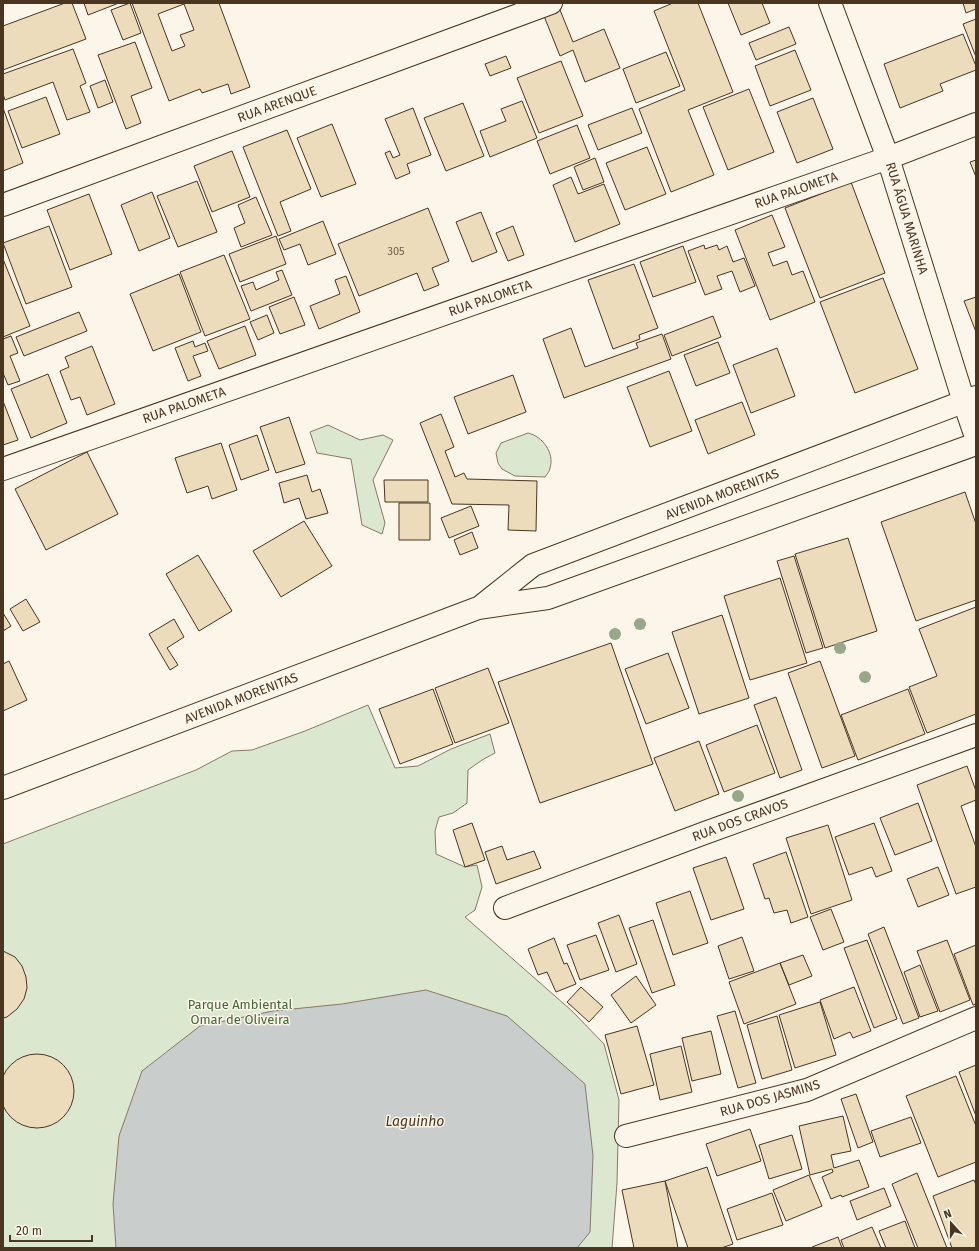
<svg xmlns="http://www.w3.org/2000/svg" width="979" height="1251" font-family="'Fira Sans',sans-serif">
<style>
.green{fill:#dce7d0;stroke:#887966}
.water{fill:#c9cecd;stroke:#887966}
.building{fill:#ecdcbc;stroke:#4a3520;fill-rule:evenodd}
.lines{fill:none;stroke-linecap:round;stroke-linejoin:round}
.street-casing{stroke:#4a3520;stroke-width:24}
.secondary-casing{stroke:#4a3520;stroke-width:24}
.street{stroke:#fbf6e9;stroke-width:22}
.secondary{stroke:#fbf6e9;stroke-width:22}
.tree{fill:#96a887}
.labels{text-anchor:middle;dominant-baseline:central;stroke-width:3;stroke-linejoin:round;paint-order:stroke}
.number-label{font-size:11px;fill:#725f47}
.street-label{font-size:13px;fill:#4a3520;stroke:#fbf6e9}
.park-label{font-size:13px;fill:#436837;stroke:#fbf6e9}
.water-label{font-size:14px;font-style:italic;fill:#4a3520;stroke:#fbf6e9}
</style>
<rect width="100%" height="100%" fill="#fbf6e9"/>
<path class="green" d="M328 425 360 440 383 435 393 440 373 480 385 523 382 534 362 525 351 459 317 453 310 432Z
M528 433C542 436 555 453 550 468 550 471 547 474 545 477L515 476 502 469 498 463 496 453 501 443Z
M368 705 395 768 418 766 451 749 490 734 495 753 482 760 468 770 467 803 453 813 439 817 435 831 436 854 465 867 477 865 482 887 475 910 465 917 572 1011 604 1044 619 1100 617 1183 612 1248H3V844L196 770 232 751 252 750 305 731Z"/>
<path class="water" d="M426 990 507 1016 585 1084 593 1156 590 1232 577 1248H116L113 1204 119 1136 142 1071 200 1026 273 1011 342 1004Z"/>
<path class="building" d="M65 3H72L86 39 3 70V26Z
M84 3H119L88 15Z
M130 3 141 33 123 40 111 10Z
M132 3H219L250 87 231 94 228 84 202 93 200 89 169 101ZM184 4 194 30 180 35 185 46 172 51 158 14Z
M673 3H698L733 92 688 110 714 175 671 192 639 109 685 90 654 11Z
M728 3H762L770 23 741 35Z
M963 3H976V9L966 13Z
M560 10 573 42 604 29 620 68 585 82 573 50 560 56 544 16Z
M976 19V57L963 24Z
M789 27 796 44 756 60 749 43Z
M963 34 976 66V70L940 84 943 91 900 108 884 64Z
M135 42 152 88 131 96 141 123 126 129 98 55Z
M73 49 86 83 80 86 90 112 67 120 53 82 5 100 3 94V74Z
M795 50 811 90 770 106 755 66Z
M666 52 680 86 636 103 623 69Z
M506 56 511 68 490 76 485 64Z
M561 61 583 116 539 133 517 78Z
M105 80 113 102 98 108 90 86Z
M749 89 774 152 728 170 703 107Z
M46 97 60 134 22 148 8 111Z
M813 98 833 149 797 163 777 112Z
M522 101 537 138 490 157 480 131 506 121 501 109Z
M463 103 484 156 446 171 424 118Z
M3 108 23 163 3 171Z
M413 108 431 155 407 164 410 173 396 179 385 153 390 151 393 158 400 155 385 119Z
M632 108 642 133 598 150 588 125Z
M332 124 356 184 321 197 297 138Z
M577 125 590 158 550 174 537 141Z
M287 130 311 189 280 202 291 231 278 236 243 147Z
M647 147 666 194 625 210 606 163Z
M232 151 250 197 212 212 194 166Z
M595 158 604 182 583 190 574 167Z
M976 160V177L970 162Z
M571 177 578 194 604 184 620 224 575 242 553 185Z
M197 181 217 232 178 247 157 196Z
M851 182 885 273 820 298 785 208Z
M152 192 170 238 139 251 121 205Z
M89 194 112 254 70 270 47 210Z
M256 197 272 235 241 247 234 228 245 223 238 205Z
M428 208 449 261 432 268 439 285 424 291 417 273 359 296 338 244Z
M481 212 497 252 472 262 456 222Z
M772 215 785 247 768 253 773 266 787 261 792 275 803 271 815 302 770 320 735 230Z
M323 221 336 254 308 265 300 244 284 250 279 239Z
M49 226 72 287 26 304 3 243Z
M513 226 524 255 508 261 496 233Z
M276 236 286 264 240 282 229 254Z
M704 245 705 249 717 245 719 250 727 246 733 262 744 258 755 286 740 292 732 271 717 276 722 289 705 295 688 251Z
M683 246 696 282 653 297 640 262Z
M224 255 250 319 205 336 180 272Z
M3 259 30 326 3 337Z
M634 264 658 328 639 335 640 339 613 349 588 280Z
M282 270 292 295 251 311 241 286 253 282 256 290 279 280 276 272Z
M179 274 201 332 153 351 130 294Z
M346 276 360 312 319 329 310 306 340 294 335 280Z
M883 278 918 369 855 393 820 302Z
M294 297 305 325 280 334 269 307Z
M976 297V332L964 301Z
M79 312 87 331 24 356 16 337Z
M267 315 274 333 258 340 250 322Z
M713 316 721 337 672 356 664 335Z
M245 326 256 355 219 369 207 341Z
M571 328 585 367 638 348 636 343 662 334 671 359 564 398 543 339Z
M11 336 18 353 10 356 20 381 8 385 3 373V339Z
M193 341 195 347 205 343 208 351 193 356 201 376 188 381 175 348Z
M718 342 730 373 696 386 684 355Z
M92 346 115 404 87 415 80 397 71 400 60 371 69 367 65 357Z
M777 348 795 396 751 413 733 365Z
M669 371 692 431 650 447 627 387Z
M48 374 67 423 31 438 11 389Z
M513 375 526 412 468 434 454 397Z
M3 401 18 440 3 445Z
M742 402 755 435 708 454 695 420Z
M441 414 454 447 445 451 455 477 464 473 467 479 537 481 536 531 508 530 509 505 452 504 420 423Z
M289 417 305 464 276 473 260 427Z
M257 435 269 470 241 480 229 445Z
M221 443 237 490 212 499 208 486 187 493 175 458Z
M87 452 118 514 46 550 15 489Z
M307 475 312 492 320 489 328 513 306 519 299 498 284 503 279 483Z
M384 480H428V502H385Z
M965 492 976 524V600L916 621 881 522Z
M399 503H430V540H399Z
M471 506 479 526 449 538 441 518Z
M304 521 332 566 281 597 253 551Z
M472 532 478 548 460 555 454 540Z
M848 538 877 631 825 648 795 554Z
M198 555 232 611 199 631 166 574Z
M794 556 823 648 806 653 777 561Z
M780 578 807 663 750 680 724 596Z
M26 599 40 622 23 631 10 609Z
M976 607V714L927 733 909 687 937 676 919 629Z
M3 613 11 626 3 631Z
M722 615 749 698 699 714 672 632Z
M174 619 184 637 167 648 178 665 170 670 149 634Z
M611 643 653 764 540 803 498 682Z
M668 653 689 708 646 724 625 669Z
M9 661 27 700 3 711V664Z
M820 661 855 756 822 768 788 673Z
M488 668 509 723 455 743 435 688Z
M433 689 453 744 400 764 379 709Z
M908 689 925 734 858 760 841 715Z
M776 697 802 770 780 778 754 705Z
M757 725 775 773 724 792 706 745Z
M699 741 719 794 675 811 654 758Z
M967 766 976 791V800L961 806 976 847V887L956 894 917 785Z
M918 803 932 841 895 855 880 818Z
M472 823 485 860 465 867 453 830Z
M874 823 892 871 876 877 872 867 849 875 835 837Z
M828 825 852 900 811 914 786 838Z
M502 846 507 860 534 851 541 868 496 884 485 852Z
M786 852 808 917 791 923 787 910 774 913 769 898 765 899 753 864Z
M726 857 744 909 711 920 693 868Z
M938 867 949 895 918 907 907 879Z
M690 891 708 943 673 955 656 903Z
M831 909 844 942 823 950 810 917Z
M619 915 637 964 616 972 598 923Z
M653 920 675 985 652 993 629 928Z
M884 927 919 1018 903 1024 868 934Z
M596 935 609 970 580 980 567 945Z
M742 937 754 971 729 979 718 946Z
M554 938 564 964 567 963 576 984 556 992 547 972 538 975 528 949Z
M867 940 897 1019 874 1028 844 948Z
M947 940 970 1000 940 1012 917 951Z
M976 945V1004L973 1005 954 954Z
M3 951 15 957 22 966 26 977 27 988 24 999 17 1009 7 1017 3 1018Z
M803 955 812 976 789 985 780 963Z
M780 963 796 1004 744 1024 729 982Z
M920 965 938 1011 920 1017 904 972Z
M636 976 656 1005 631 1023 611 995Z
M581 987 603 1007 589 1022 567 1002Z
M854 987 871 1031 853 1038 850 1032 834 1039 820 1000Z
M820 1002 836 1055 795 1068 779 1015Z
M735 1011 756 1083 738 1088 717 1016Z
M777 1016 792 1070 762 1079 747 1025Z
M637 1026 654 1085 621 1094 605 1035Z
M711 1031 721 1074 692 1081 682 1038Z
M681 1046 692 1092 660 1100 650 1054Z
M0 1091a37 37 0 1 1 74 0a37 37 0 1 1-74 0Z
M976 1065V1116L959 1072Z
M956 1076 976 1126V1162L938 1177 906 1096Z
M856 1094 873 1142 858 1148 841 1099Z
M843 1116 851 1151 831 1155 834 1168 859 1160 869 1187 842 1197 841 1195 831 1199 822 1177 833 1172 832 1169 810 1175 799 1126Z
M911 1117 921 1143 880 1157 871 1131Z
M750 1129 761 1161 717 1176 706 1144Z
M792 1135 802 1169 769 1179 759 1145Z
M707 1167 733 1244 721 1248H688L665 1181Z
M917 1173 947 1248H918L892 1184Z
M809 1175 822 1206 786 1221 773 1190Z
M974 1180 976 1185V1248H952L933 1196Z
M665 1181 678 1248H634L622 1190Z
M884 1188 891 1206 857 1220 850 1201Z
M772 1193 783 1225 737 1240 727 1209Z
M905 1221 915 1248H886L879 1231Z
M872 1227 881 1248H844L841 1240Z
M838 1237 842 1248H813L812 1247Z"/>
<g class="lines">
<defs>
<path id="street" d="M830 3 888 158 964 402 976 437
M3 205 551 3
M3 469 888 158 976 124
M505 908 702 834 976 735
M626 1136 807 1090 976 1018"/>
<path id="secondary" d="M479 608 533 565 976 397
M3 788 478 608 548 598 976 444"/>
</defs>
<use href="#street" class="street-casing"/>
<use href="#secondary" class="secondary-casing"/>
<use href="#street" class="street"/>
<use href="#secondary" class="secondary"/>
</g>
<g class="tree">
<circle cx="640" cy="624" r="6"/>
<circle cx="615" cy="634" r="6"/>
<circle cx="840" cy="648" r="6"/>
<circle cx="865" cy="677" r="6"/>
<circle cx="738" cy="796" r="6"/>
</g>
<g class="labels">
<g class="number-label">
<text x="396" y="251">305</text>
</g>
<g class="street-label">
<text transform="translate(277 104) rotate(-20)">RUA ARENQUE</text>
<text transform="translate(796 190) rotate(-19)">RUA PALOMETA</text>
<text transform="translate(907 218) rotate(73)">RUA ÁGUA MARINHA</text>
<text transform="translate(490 298) rotate(-19)">RUA PALOMETA</text>
<text transform="translate(184 405) rotate(-19)">RUA PALOMETA</text>
<text transform="translate(722 494) rotate(-21)">AVENIDA MORENITAS</text>
<text transform="translate(241 698) rotate(-21)">AVENIDA MORENITAS</text>
<text transform="translate(740 820) rotate(-20)">RUA DOS CRAVOS</text>
<text transform="translate(770 1098) rotate(-16)">RUA DOS JASMINS</text>
</g>
<g class="park-label">
<text x="240" y="1004">Parque Ambiental<tspan x="240" dy="15">Omar de Oliveira</tspan></text>
</g>
<g class="water-label">
<text x="415" y="1121">Laguinho</text>
</g>
</g>
<rect width="979" height="1251" fill="none" stroke="#4a3520" stroke-width="8"/>
<g transform="translate(951 1223) rotate(339)" stroke="#fbf6e9" stroke-width="3" paint-order="stroke">
<path d="M0-3L7 15L0 10L-7 15Z" fill="#4a3520"/>
<text y="-6" font-size="11" font-weight="bold" text-anchor="middle" fill="#4a3520">N</text>
</g>
<path d="M10 1235v6h82v-6" fill="none" stroke="#4a3520" stroke-width="2"/>
<text x="16" y="1235" font-size="12" fill="#4a3520" stroke="#fbf6e9" stroke-width="3" paint-order="stroke">20 m</text>
</svg>
